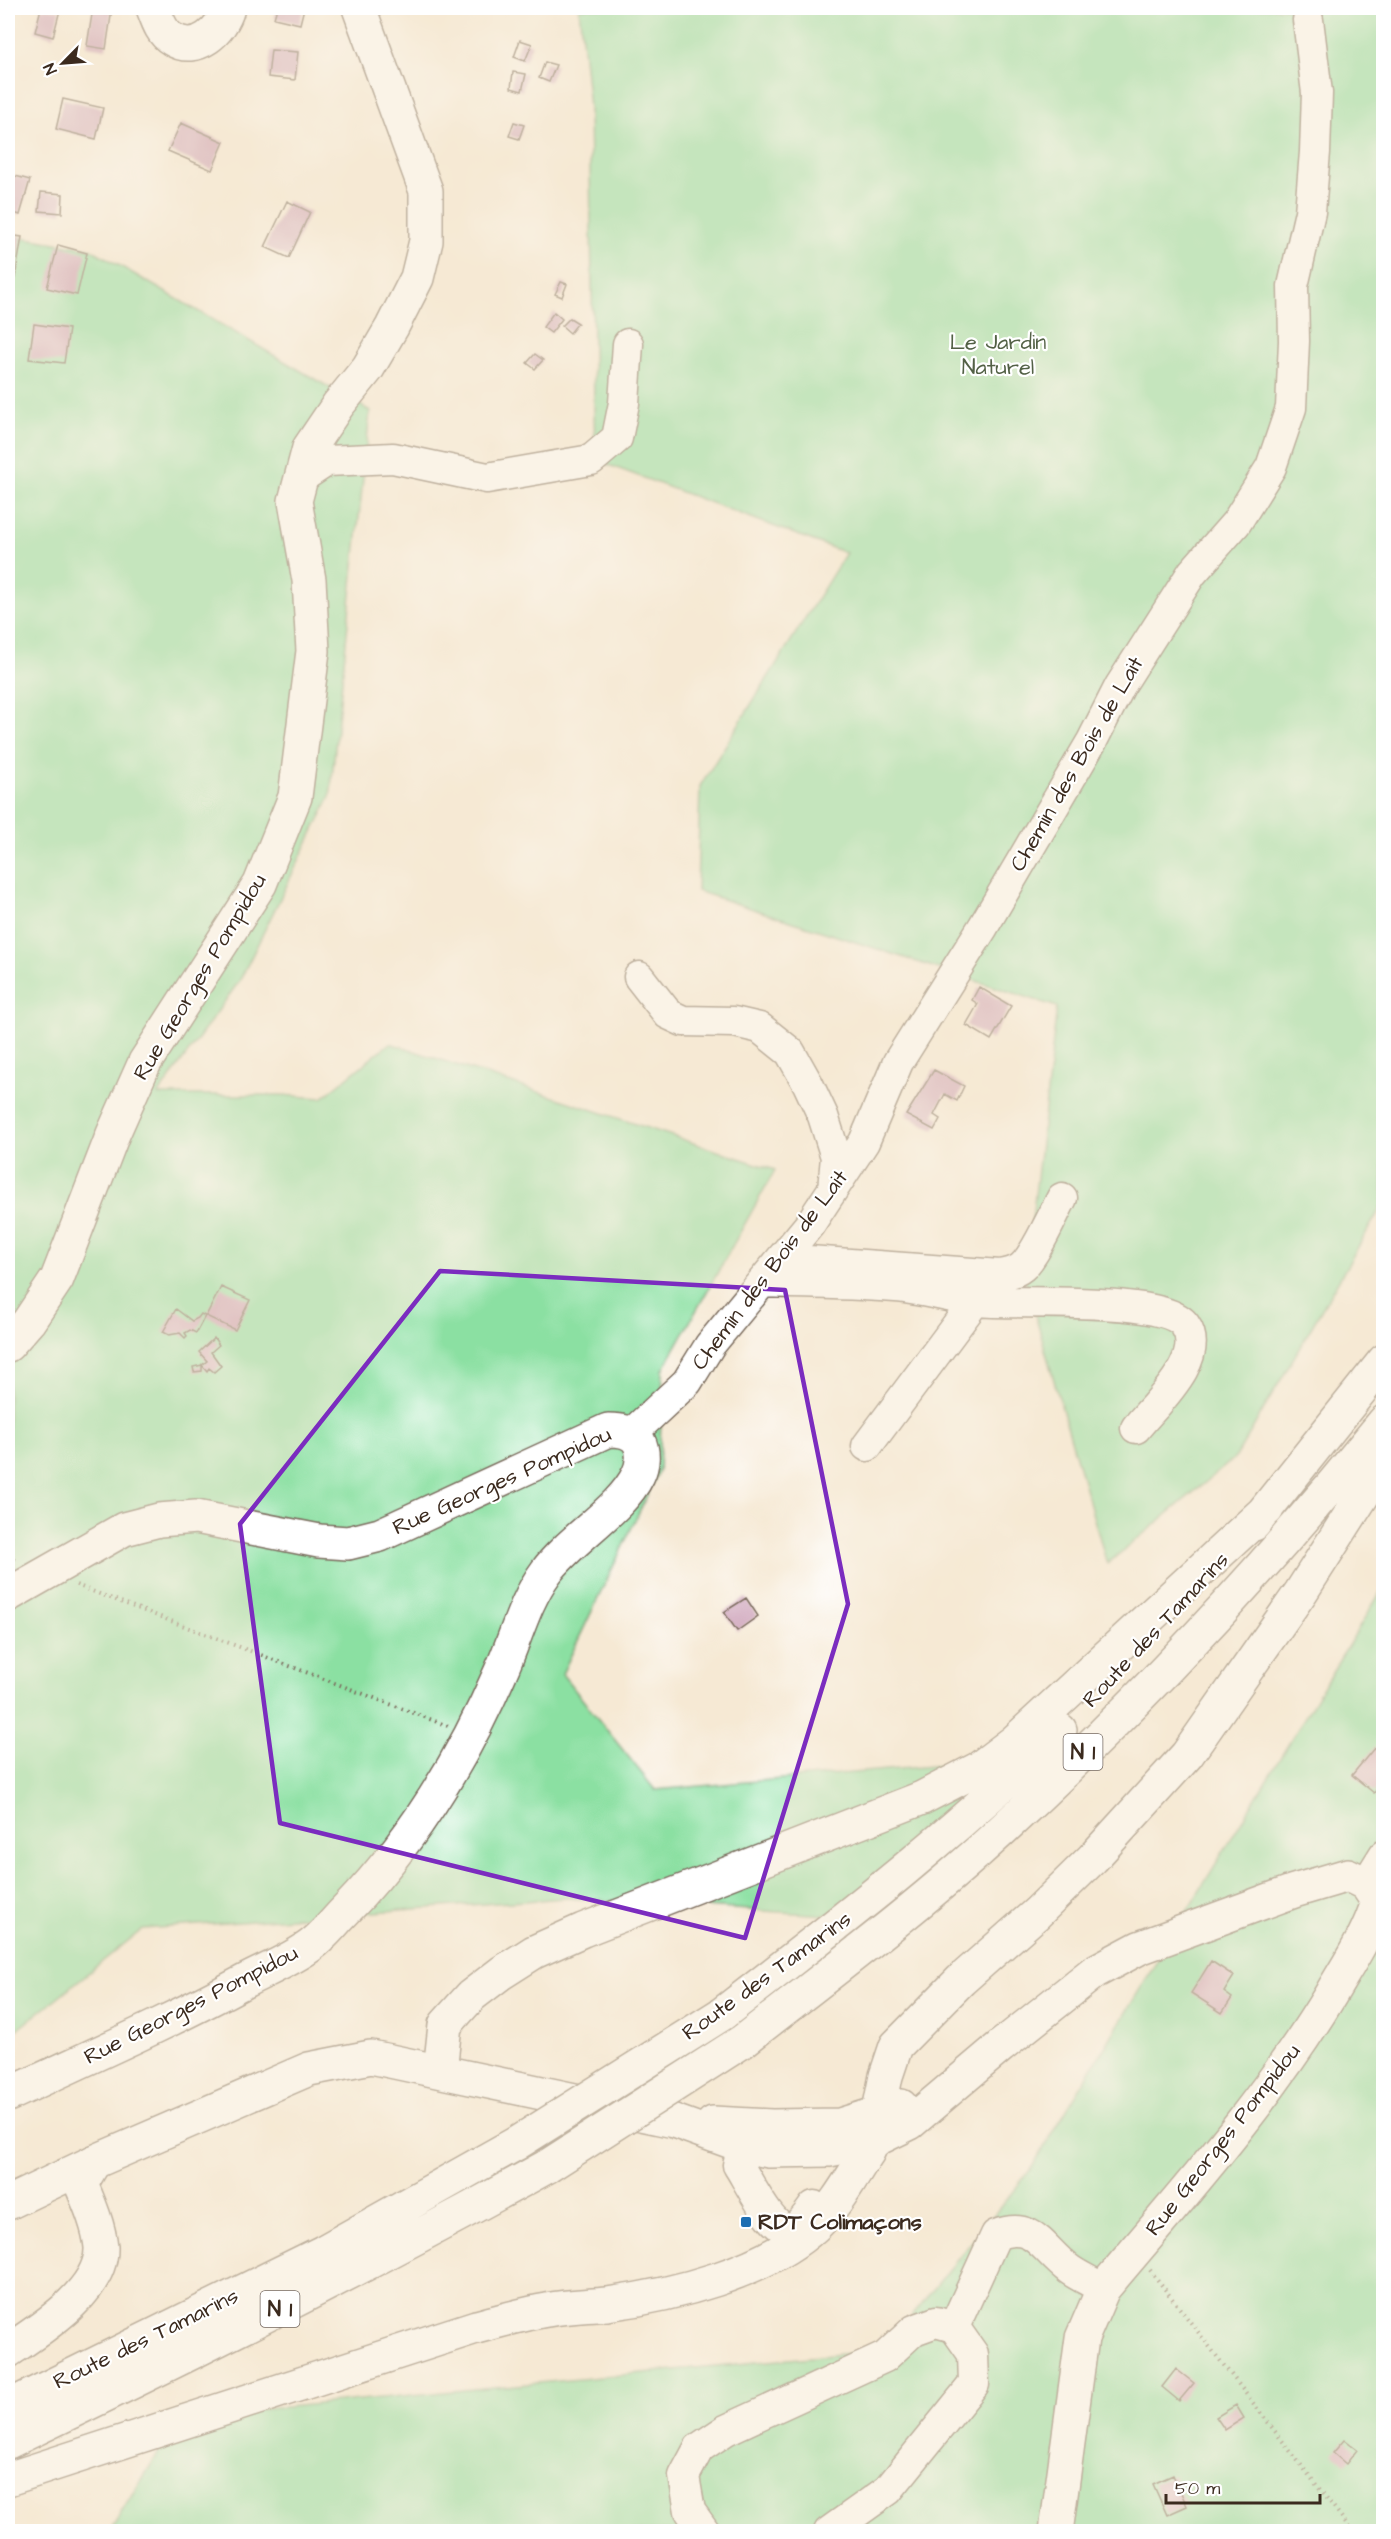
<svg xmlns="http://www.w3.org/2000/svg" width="1391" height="2539" font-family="'Architects Daughter',sans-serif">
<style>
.green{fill:#8be0a2;stroke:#638560;stroke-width:1.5}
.building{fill:#c99ab2}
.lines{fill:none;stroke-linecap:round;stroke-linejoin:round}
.minor-casing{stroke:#7c6d5e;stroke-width:33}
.major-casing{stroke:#7c6d5e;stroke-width:36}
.highway-casing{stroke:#7c6d5e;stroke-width:36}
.path{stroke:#7c6d5e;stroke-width:4;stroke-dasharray:1.5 4.5;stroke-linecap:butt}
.minor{stroke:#fff;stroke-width:30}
.major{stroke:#fff;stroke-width:33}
.highway{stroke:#fff;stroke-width:33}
.highway-bridge-casing{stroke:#7c6d5e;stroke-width:36;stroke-linecap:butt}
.highway-bridge{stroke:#fff;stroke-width:33}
.marked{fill:none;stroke:#7b2cbf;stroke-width:4.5;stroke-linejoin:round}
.poi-dot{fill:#1f6fb2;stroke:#fff;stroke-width:2}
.labels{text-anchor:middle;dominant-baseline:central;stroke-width:4.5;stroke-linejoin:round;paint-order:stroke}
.shield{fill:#fff;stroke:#766a62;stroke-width:1.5}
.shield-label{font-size:21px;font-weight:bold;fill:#3b2a1e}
.park-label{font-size:22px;fill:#536146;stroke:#fff}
.street-label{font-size:22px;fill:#3b2a1e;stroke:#fff}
.poi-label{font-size:22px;font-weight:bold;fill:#3b2a1e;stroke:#fff;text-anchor:start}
</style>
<rect width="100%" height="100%" fill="#fff"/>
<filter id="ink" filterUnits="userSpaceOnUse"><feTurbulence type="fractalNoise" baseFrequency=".0167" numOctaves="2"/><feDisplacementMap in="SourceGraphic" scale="12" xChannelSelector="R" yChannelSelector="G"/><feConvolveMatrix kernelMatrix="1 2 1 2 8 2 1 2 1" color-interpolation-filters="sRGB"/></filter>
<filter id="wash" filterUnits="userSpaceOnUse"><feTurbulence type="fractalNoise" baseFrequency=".008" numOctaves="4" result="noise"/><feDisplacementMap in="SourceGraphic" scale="24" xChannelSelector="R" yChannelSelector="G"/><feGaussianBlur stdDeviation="1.35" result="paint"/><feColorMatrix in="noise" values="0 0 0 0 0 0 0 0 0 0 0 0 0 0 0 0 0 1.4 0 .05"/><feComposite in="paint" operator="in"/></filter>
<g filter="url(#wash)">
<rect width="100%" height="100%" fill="#f6e9d4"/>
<path class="green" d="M579 8H1383V1204L1236 1457 1107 1564 1025 1280 1057 1007 697 891 700 786 846 553 595 460 589 107Z
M8 235 91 249 370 411 330 797 240 980 158 1095H281L322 1098 390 1043 775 1170 663 1370 659 1470 562 1674 655 1790 979 1762 995 1744 919 1921 565 1898 143 1929 8 2037Z
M1383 1588V2531L109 2532 181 2417 884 2350 1031 2169Z"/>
<g id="blocks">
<path class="building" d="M41 8 60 10 53 37 35 32Z
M93 8 112 9 106 49 87 46Z
M277 8H304L300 24 274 18Z
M520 40 532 44 525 61 514 57Z
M271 50 298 52 295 80 268 77Z
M545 62 556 65 549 82 539 78Z
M513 72 526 74 522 91 511 88Z
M63 99 103 108 96 139 56 129Z
M514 122 524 125 519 139 509 136Z
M181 123 224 142 212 170 168 151Z
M8 174 30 180 20 215 8 211Z
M41 192 63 194 62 213 39 211Z
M287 201 310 212 289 258 265 247Z
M8 235 22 237 15 278 8 277Z
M58 245 87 253 77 295 47 288Z
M561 282 567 284 562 297 555 294Z
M554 312 562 319 551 333 543 327Z
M570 318 578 323 570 333 562 326Z
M34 324 69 329 64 363 29 359Z
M535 354 543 360 535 369 527 363Z
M979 987 1011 1006 991 1040 966 1025 978 1004 972 1000Z
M934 1070 964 1086 957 1101 945 1094 934 1115 940 1119 934 1130 906 1115Z
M221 1287 250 1300 235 1330 206 1316Z
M176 1309 192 1321 198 1318 201 1314 205 1316 196 1333 190 1330 185 1333 187 1336 185 1338 180 1333 169 1335 163 1332Z
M214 1338 219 1345 211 1352 221 1366 214 1372 209 1368 207 1371 202 1365V1371L194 1372 193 1367 202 1365 207 1361 199 1352Z
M746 1598 758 1616 737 1631 724 1612Z
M1375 1747 1384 1754V1781L1374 1793 1352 1775Z
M1211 1961 1234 1976 1224 1992 1232 1998 1222 2013 1191 1993Z
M1176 2369 1194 2383 1179 2401 1162 2387Z
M1236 2405 1244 2418 1225 2430 1216 2417Z
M1344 2440 1357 2450 1346 2464 1333 2453Z
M1173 2475 1187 2506 1167 2515 1153 2484Z"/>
</g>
</g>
<g filter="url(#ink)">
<use href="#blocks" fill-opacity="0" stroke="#7c6d5e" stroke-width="1.5"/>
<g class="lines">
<defs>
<path id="minor" d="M301 478 327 461 393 458 487 478 591 460 617 438 624 403 628 344
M639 977 668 1014 683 1021 734 1022 760 1028 790 1052 808 1084 823 1116 836 1157 833 1189
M782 1259 1000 1275C1008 1274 1016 1272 1022 1267 1035 1256 1053 1215 1062 1198
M765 1282C808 1284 852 1283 896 1287 923 1289 949 1298 977 1301 1016 1305 1164 1295 1185 1325 1208 1358 1155 1404 1136 1428
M631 1434 687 1382 710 1345 810 1224 864 1142 898 1062 983 927 1092 741 1120 686 1192 573 1236 523 1271 467 1291 408 1294 341 1293 286 1310 212 1315 152 1317 93 1308 20
M867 1446 975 1301
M1366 1884 1384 1855
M761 2131C745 2138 742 2147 738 2165 747 2178 773 2234 790 2229 800 2227 808 2214 814 2206
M954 2327 996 2235C1035 2220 1042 2250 1070 2270 1080 2277 1092 2282 1103 2289
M705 2532 690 2511 684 2476 699 2448 726 2430 885 2357 914 2330 936 2322 954 2327 973 2354 974 2384 888 2490 829 2532"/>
<path id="major" d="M153 8C157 18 161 33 172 39 197 55 222 30 228 8
M8 1345 29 1321 57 1279 113 1134 145 1062 260 884 295 797 313 651 309 580 295 501 309 448 338 405 368 368 392 327 417 278 426 241V191L359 8
M8 1595 124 1529 159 1520 196 1517 319 1541 348 1543 380 1535 608 1430C620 1430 632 1431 639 1442 644 1452 643 1465 638 1475 622 1509 570 1539 546 1572 524 1602 516 1638 501 1671 463 1759 412 1842 345 1911 334 1922 323 1937 310 1946 291 1960 266 1970 245 1981 168 2023 87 2058 8 2095
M713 2123 772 2126 840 2125 901 2106
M8 2203 94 2162 309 2069 371 2057 674 2121 743 2146 769 2151 829 2150 873 2141 910 2123 1001 2046 1094 1972 1139 1948 1294 1891 1348 1875 1366 1884 1378 1902C1367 1937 1349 1963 1331 1994 1267 2101 1183 2194 1103 2289L1082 2338 1056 2532"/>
<path id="highway" d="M1254 1524 1384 1361
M722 2014C839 1923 955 1834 1060 1730
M743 2041C830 1973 919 1907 1000 1832 1138 1705 1266 1568 1384 1422
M440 2071 445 2025 471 1996 501 1973 534 1952 583 1930 922 1798 978 1769 1015 1741 1267 1509
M8 2351C39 2330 103 2291 101 2247 99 2226 89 2203 81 2184L94 2162
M8 2407 323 2252 517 2143
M8 2442C191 2355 371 2264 548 2166
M8 2479 476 2327C500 2321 523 2314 547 2310 567 2306 587 2306 607 2304 673 2295 764 2273 815 2226 836 2206 852 2176 868 2152L873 2141 886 2076 896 2046 961 1980 1037 1913 1093 1858 1187 1755 1301 1592 1384 1462"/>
</defs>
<use href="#minor" class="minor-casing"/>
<use href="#major" class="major-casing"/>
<use href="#highway" class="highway-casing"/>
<path class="path" d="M8 1558 16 1561
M76 1585 448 1726
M1150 2270 1353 2532"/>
<use href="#minor" class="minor"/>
<use href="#major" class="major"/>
<use href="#highway" class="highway"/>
<defs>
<path id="highway-bridge" d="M517 2143 722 2014
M548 2166 743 2041"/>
</defs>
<use href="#highway-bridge" class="highway-bridge-casing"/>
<use href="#highway-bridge" class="highway-bridge"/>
</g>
</g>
<path d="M0 0H1391V2539H0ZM440 1271 785 1290 848 1604 745 1938 280 1823 240 1524Z" fill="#f6e9d4" fill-opacity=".55" fill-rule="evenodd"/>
<path class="marked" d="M440 1271 785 1290 848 1604 745 1938 280 1823 240 1524Z"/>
<rect class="poi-dot" x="740" y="2216" width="12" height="12" rx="3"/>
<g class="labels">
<g class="shield">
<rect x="1063.5" y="1734" width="39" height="36" rx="4.5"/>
<rect x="260.5" y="2291" width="39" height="36" rx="4.5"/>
</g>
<g class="shield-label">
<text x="1083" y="1752">N 1</text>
<text x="280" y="2309">N 1</text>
</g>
<g class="park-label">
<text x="998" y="342">Le Jardin<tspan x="998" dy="25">Naturel</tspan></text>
</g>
<g class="street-label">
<text transform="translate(1077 764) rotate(-60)">Chemin des Bois de Lait</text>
<text transform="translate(200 977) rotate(-59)">Rue Georges Pompidou</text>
<text transform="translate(770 1270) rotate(-53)">Chemin des Bois de Lait</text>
<text transform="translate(502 1481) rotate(-24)">Rue Georges Pompidou</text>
<text transform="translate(1156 1630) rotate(-47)">Route des Tamarins</text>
<text transform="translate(767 1976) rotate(-36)">Route des Tamarins</text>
<text transform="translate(191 2005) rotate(-27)">Rue Georges Pompidou</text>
<text transform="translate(1223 2140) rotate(-52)">Rue Georges Pompidou</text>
<text transform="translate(146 2339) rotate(-26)">Route des Tamarins</text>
</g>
<g class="poi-label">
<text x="758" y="2222">RDT Colimaçons</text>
</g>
</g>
<rect width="1391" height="2539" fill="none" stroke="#fff" stroke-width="30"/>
<g transform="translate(63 63) rotate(245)" stroke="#ffffff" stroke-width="4.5" paint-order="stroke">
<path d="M0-4.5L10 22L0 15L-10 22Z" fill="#3b2a1e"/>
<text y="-9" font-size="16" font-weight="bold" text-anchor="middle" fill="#3b2a1e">N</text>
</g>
<path d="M1166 2494v9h154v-9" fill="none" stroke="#3b2a1e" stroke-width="3"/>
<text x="1175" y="2494" font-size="18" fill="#3b2a1e" stroke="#ffffff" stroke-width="4.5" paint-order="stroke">50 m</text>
</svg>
